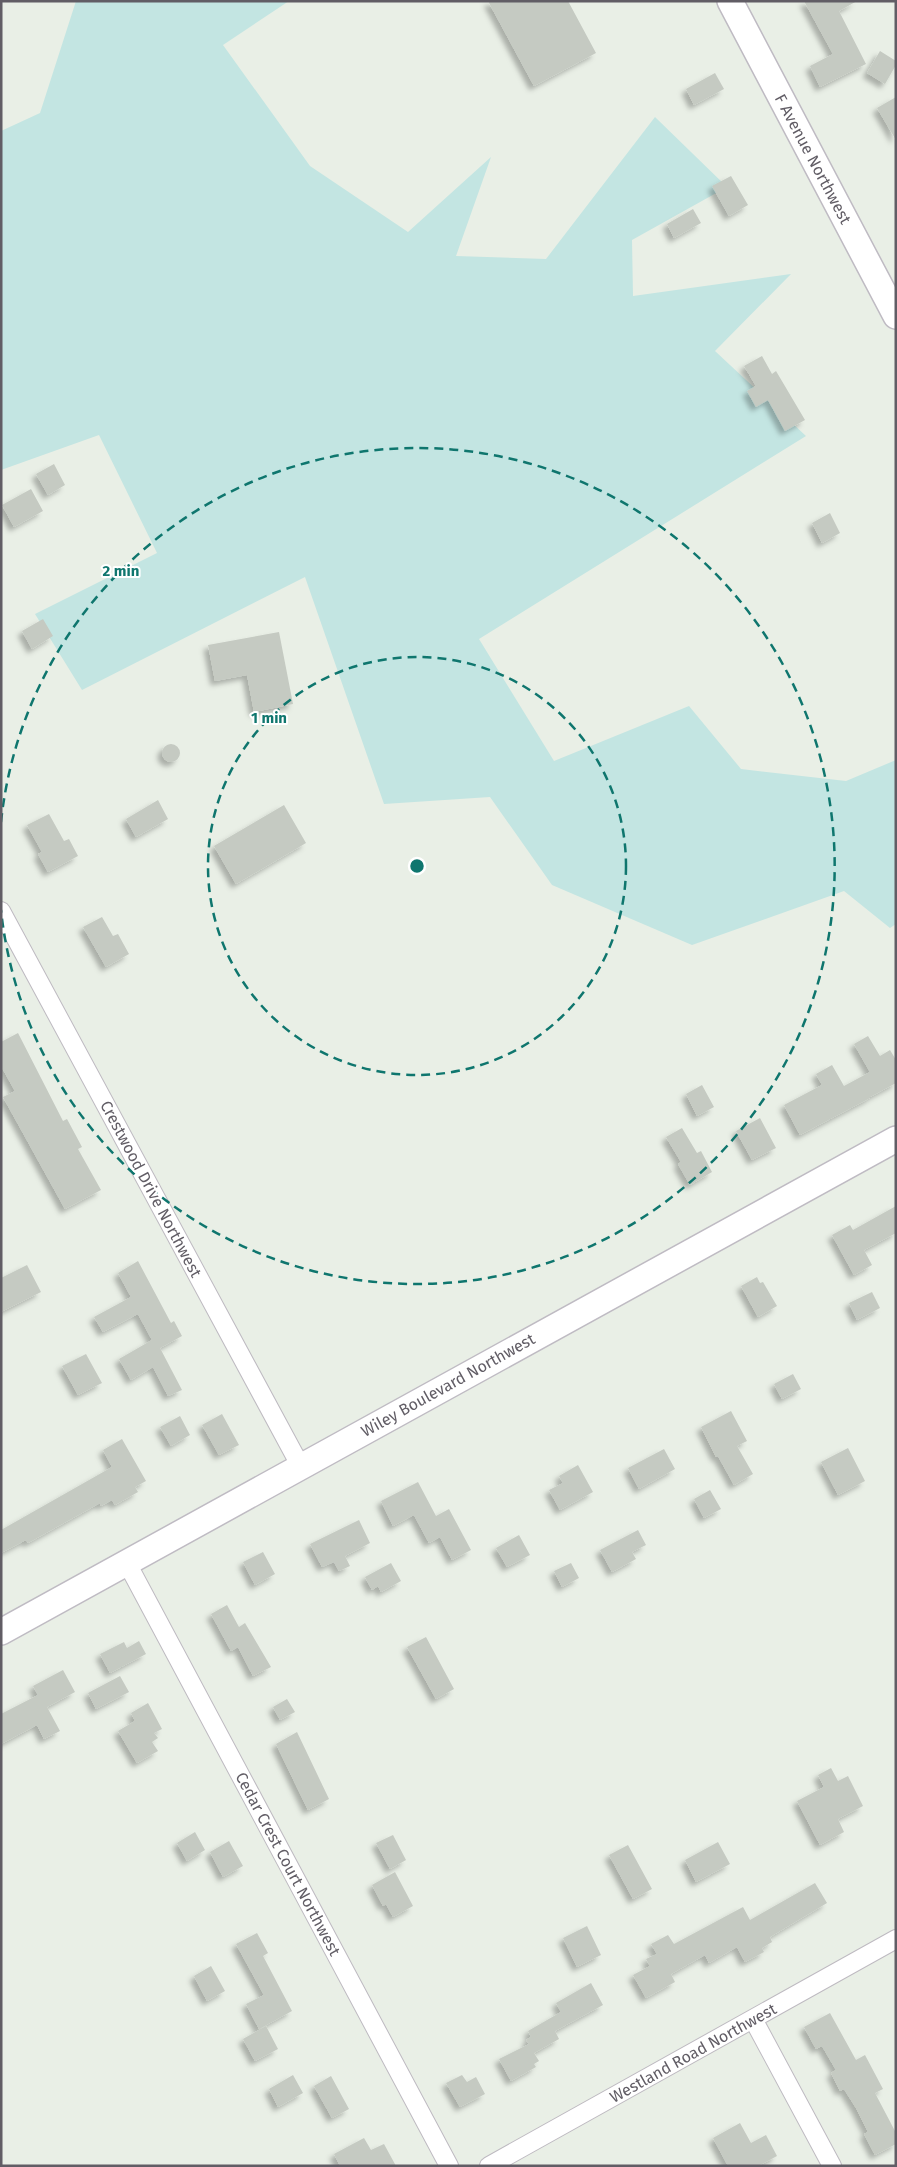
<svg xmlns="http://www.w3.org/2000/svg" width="897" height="2167" font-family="'Fira Sans',sans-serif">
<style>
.green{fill:#c3e5e2}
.building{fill:#c5cac2;filter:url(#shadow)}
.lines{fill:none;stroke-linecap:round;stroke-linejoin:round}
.street-casing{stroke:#bebac1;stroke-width:20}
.secondary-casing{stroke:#bfbbc3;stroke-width:28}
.street{stroke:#fff;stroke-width:18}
.secondary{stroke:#fff;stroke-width:25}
.ring{fill:none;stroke:#0f766e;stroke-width:2.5;stroke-dasharray:9 6}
.labels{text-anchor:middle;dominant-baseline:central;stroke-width:4;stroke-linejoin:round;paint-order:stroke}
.street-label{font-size:16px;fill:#615d65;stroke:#fff}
.centre{fill:#0f766e;stroke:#fff;stroke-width:2.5}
.ring-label{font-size:15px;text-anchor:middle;font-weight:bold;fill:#0f766e;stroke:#fff;stroke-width:4;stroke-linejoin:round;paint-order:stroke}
</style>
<defs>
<filter id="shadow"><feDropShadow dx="-4.5" dy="4.5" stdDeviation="2.5" flood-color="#0004"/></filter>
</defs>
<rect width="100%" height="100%" fill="#e9efe6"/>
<path class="green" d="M76 1H289L223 45 310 166 408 232 491 157 456 256 546 259 655 117 727 187 632 240 633 296 791 274 715 351 806 436 479 639 554 761 689 706 741 769 846 781 896 760V924L890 928 844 891 692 945 552 885 490 797 384 804 305 577 82 690 35 614 157 553 99 435 1 470V131L40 113Z"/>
<path class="building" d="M488 1H568L596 53 534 86Z
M804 1H857L839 11 866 64 820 87 810 66 833 54Z
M880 51 896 61V65L885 84 867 73Z
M715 73 724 89 694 105 686 89Z
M896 97V140L877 108Z
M731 176 748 205 729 216 712 186Z
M693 209 701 223 674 238 667 224Z
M762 356 772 374 776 371 805 420 785 431 768 400 756 407 747 391 756 386 744 366Z
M54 464 65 485 48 495 36 474Z
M31 489 43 511 14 527 2 505Z
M830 513 840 533 822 543 812 523Z
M43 619 53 636 32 649 22 631Z
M279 632 293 704 254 712 247 675 215 681 208 645Z
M162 753a9 9 0 1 1 18 0a9 9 0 1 1-18 0Z
M158 800 168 819 136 837 126 819Z
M284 805 306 843 236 884 214 846Z
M49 814 64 841 69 839 78 856 48 872 38 854 42 852 27 825Z
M102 917 113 936 118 934 129 954 106 967 83 927Z
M18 1033 63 1121 67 1119 82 1147 78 1149 101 1190 65 1209 3 1097 15 1091 1 1066V1042Z
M868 1036 880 1056 890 1050 896 1060V1083L870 1097V1098L800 1135 784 1105 822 1085 816 1074 832 1065 844 1086 870 1072 854 1044Z
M702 1085 714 1107 697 1116 686 1094Z
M760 1118 776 1148 752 1160 736 1131Z
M682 1128 697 1153 701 1151 712 1172 690 1185 678 1164 681 1162 666 1137Z
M896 1206V1233L864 1250 872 1265 854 1275 832 1235 850 1225 853 1230Z
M138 1261 171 1323 174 1321 182 1336 160 1348 182 1390 168 1396 153 1367 131 1380 119 1359 152 1340 138 1314 103 1332 94 1317 131 1297 118 1273Z
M27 1265 41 1292 1 1312V1278Z
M757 1277 760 1283 763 1282 777 1306 758 1317 741 1286Z
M872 1292 880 1308 857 1320 849 1303Z
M86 1354 102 1383 78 1395 62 1366Z
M793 1374 801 1389 782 1399 774 1384Z
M731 1411 747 1441 737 1446 753 1474 734 1485 718 1456 716 1457 701 1427Z
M222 1414 239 1445 219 1455 202 1425Z
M180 1416 190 1435 171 1446 160 1427Z
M122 1439 146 1481 135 1487 138 1492 115 1505 112 1500 101 1506 100 1503 28 1543 26 1540 1 1553V1530L112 1467 103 1450Z
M848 1448 865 1481 838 1495 821 1462Z
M664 1449 675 1469 639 1489 628 1468Z
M578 1465 593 1492 560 1510 549 1490 563 1483 559 1476Z
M418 1482 436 1516 449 1509 471 1550 452 1560 440 1537 429 1543 414 1515 393 1526 381 1501Z
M710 1490 721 1509 704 1518 694 1499Z
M359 1520 370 1543 345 1556 350 1566 339 1571 334 1562 322 1567 310 1544Z
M638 1530 646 1545 632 1552 636 1559 612 1572 600 1550Z
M519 1535 530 1555 507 1567 496 1548Z
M263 1552 275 1574 255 1585 243 1562Z
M391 1563 401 1581 381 1592 378 1586 372 1590 365 1577Z
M571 1563 579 1578 562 1587 554 1571Z
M227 1605 239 1627 245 1623 271 1667 253 1676 238 1647 231 1651 211 1614Z
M426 1637 454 1689 436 1699 407 1647Z
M139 1641 146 1654 110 1673 100 1654 124 1642 127 1648Z
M63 1670 75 1692 47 1707 60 1731 44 1739 37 1725 1 1744V1714L38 1695 33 1686Z
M120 1676 129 1692 96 1709 88 1693Z
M287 1699 295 1712 280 1720 273 1707Z
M148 1703 162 1729 154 1733 158 1738 152 1742 158 1751 137 1763 118 1731 135 1721 131 1713Z
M297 1732 329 1799 308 1810 276 1744Z
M831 1768 838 1781 848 1776 863 1806 838 1819 844 1832 820 1845 797 1801 824 1787 818 1775Z
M195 1832 205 1850 187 1861 177 1843Z
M393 1835 406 1860 390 1869 376 1843Z
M229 1841 243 1866 223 1877 210 1852Z
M718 1842 730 1864 696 1882 685 1860Z
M628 1845 652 1889 633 1899 609 1855Z
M395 1872 413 1906 393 1917 386 1904 383 1906 372 1885Z
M815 1883 827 1903 770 1937 772 1942 762 1948 764 1952 745 1962 737 1947 709 1963 705 1955 671 1974 675 1982 646 1998 633 1975 650 1966 646 1959 657 1954 651 1944 668 1935 674 1944 743 1907 750 1920Z
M587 1926 601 1955 577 1967 563 1938Z
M257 1933 268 1953 263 1956 292 2011 259 2029 246 2004 264 1995 236 1944Z
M211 1966 225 1991 207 2001 194 1976Z
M591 1983 603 2005 555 2031 559 2039 534 2053 539 2061 534 2064 536 2067 511 2081 499 2059 529 2044 526 2040 531 2037 528 2031 561 2012 556 2003Z
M830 2013 856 2060 865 2055 883 2089 875 2093 896 2133V2144L875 2155 864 2134 868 2132 856 2108 844 2089 840 2091 831 2073 836 2070 822 2046 816 2049 804 2027Z
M266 2026 278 2049 255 2061 243 2039Z
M293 2075 303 2093 278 2107 269 2089Z
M462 2075 467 2082 476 2077 485 2094 460 2107 446 2083Z
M331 2076 349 2109 332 2118 314 2086Z
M740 2123 751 2143 766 2135 777 2156 758 2166H728L713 2138Z
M364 2138 371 2150 384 2144 396 2166H340L334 2154Z"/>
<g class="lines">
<defs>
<path id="street" d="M1 911 301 1467
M127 1563 449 2166
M753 2019 832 2166
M489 2166 896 1939"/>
<path id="secondary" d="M730 1 896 316
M1 1632 896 1139"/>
</defs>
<use href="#street" class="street-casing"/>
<use href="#secondary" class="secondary-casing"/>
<use href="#street" class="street"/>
<use href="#secondary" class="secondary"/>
</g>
<g class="ring">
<circle cx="417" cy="866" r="209"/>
<path d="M1 822A418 418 0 1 1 1 910"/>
</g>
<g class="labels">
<g class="street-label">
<text transform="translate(813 159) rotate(62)">F Avenue Northwest</text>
<text transform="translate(151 1189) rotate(62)">Crestwood Drive Northwest</text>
<text transform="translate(448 1385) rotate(-29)">Wiley Boulevard Northwest</text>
<text transform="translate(288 1864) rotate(62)">Cedar Crest Court Northwest</text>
<text transform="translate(693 2053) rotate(-29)">Westland Road Northwest</text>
</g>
</g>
<circle cx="417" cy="866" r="8" class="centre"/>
<g class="ring-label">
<text x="121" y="576">2 min</text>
<text x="269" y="723">1 min</text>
</g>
<rect width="897" height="2167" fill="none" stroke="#615d65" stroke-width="5"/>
</svg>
